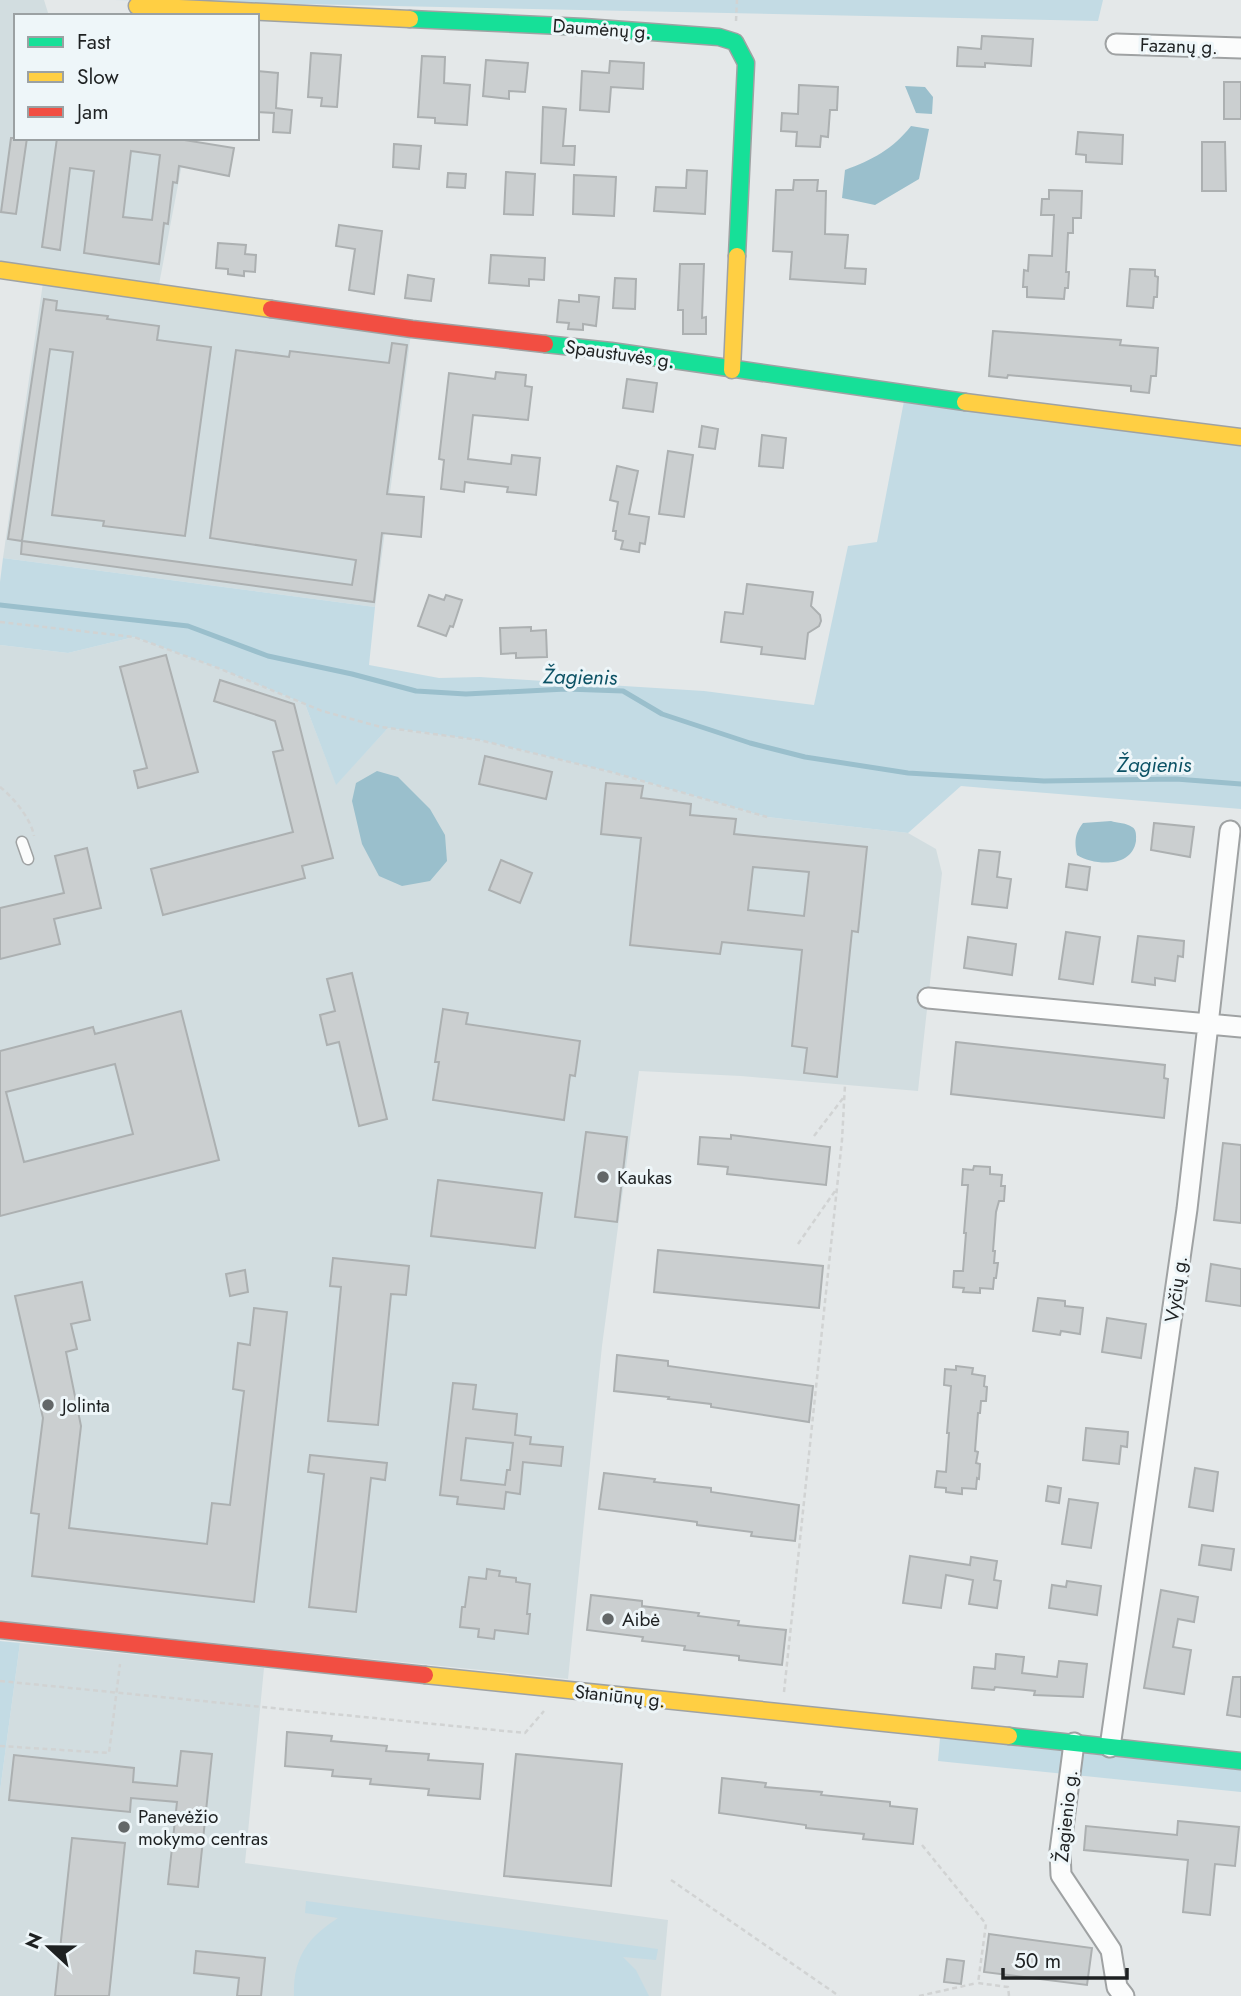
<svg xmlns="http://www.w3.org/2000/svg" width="1241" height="1996" font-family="Jost,sans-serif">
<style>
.built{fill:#d2dde0}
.green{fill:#c3dbe4}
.water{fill:#9abfcc}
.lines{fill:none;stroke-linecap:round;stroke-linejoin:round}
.stream{stroke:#9abfcc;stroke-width:5}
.building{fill:#cbcfd0;stroke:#acb0b1;stroke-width:2;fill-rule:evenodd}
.lane-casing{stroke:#9fa2a3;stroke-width:13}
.street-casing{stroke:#9fa2a3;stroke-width:23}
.fast-casing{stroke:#9fa2a3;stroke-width:19}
.slow-casing{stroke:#9fa2a3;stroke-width:19}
.jam-casing{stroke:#9fa2a3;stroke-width:19}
.path{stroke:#d1d3d3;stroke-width:2.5;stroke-dasharray:5 3.5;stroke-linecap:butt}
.lane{stroke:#fbfcfc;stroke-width:10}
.street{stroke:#fbfcfc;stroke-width:19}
.fast{stroke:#16e098;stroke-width:16}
.slow{stroke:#ffcf43;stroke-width:16}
.jam{stroke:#f24e42;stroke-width:16}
.poi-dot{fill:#636768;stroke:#eef6f9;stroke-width:2.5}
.labels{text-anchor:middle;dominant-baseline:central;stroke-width:6;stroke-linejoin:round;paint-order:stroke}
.street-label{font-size:19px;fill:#1e2122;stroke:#eef6f9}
.poi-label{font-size:19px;fill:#1e2122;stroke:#eef6f9;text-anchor:start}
.water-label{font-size:21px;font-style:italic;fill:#0c5265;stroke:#eef6f9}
</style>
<rect width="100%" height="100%" fill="#e4e8e9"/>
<path class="built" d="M0 0H44L49 16H16V138H187L156 300 411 333 375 607 3 558 45 269 0 262Z
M134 637 218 668 305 704 336 784 388 728 479 740 611 772 767 817 908 833 936 849 942 873 918 1091 741 1076 639 1071 602 1346 568 1679 0 1621V645L68 653Z
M20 1643 264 1668 245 1863 668 1920 661 1996H0V1791Z"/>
<path class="green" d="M115 0H1103L1098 21Z
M904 401 1241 446V809L961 786 908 833 767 817 611 772 479 740 388 728 336 785 305 704 218 668 134 637 68 653 0 645V582L3 558 375 607 369 665 439 678 480 677 704 691 814 705 848 546 877 542Z
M0 1641 20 1643 0 1791Z
M940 1738 1241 1770V1792L938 1761Z
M306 1901 658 1949 656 1960 623 1957 636 1970 649 1996H294C293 1958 307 1938 338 1918L305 1913Z"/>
<path class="water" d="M905 86 925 87 933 97 932 114 916 113Z
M911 126 929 129 919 179 875 205 842 198 845 170C872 160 893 149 911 126Z
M377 771 398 777 430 809 445 835 447 861 430 881 402 886 379 876 362 844 352 801 356 783Z
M1111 821C1117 823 1127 823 1132 827 1137 830 1136 836 1136 841 1132 868 1095 866 1077 855 1074 842 1075 833 1083 823Z"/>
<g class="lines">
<path class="stream" d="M0 605 188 626 268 656 352 674 416 691 466 694 566 689 623 691 662 714 750 743 805 757 908 773 1044 781 1176 779 1241 784"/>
</g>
<path class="building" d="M982 36 1033 39 1031 66 985 63V67L957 66 958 47 981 49Z
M311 53 341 55 337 107 321 106 322 98 308 97Z
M422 56 445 57 444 83 470 85 467 125 435 123V118L418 117Z
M486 60 528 63 525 92 509 91V99L483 96Z
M610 61 644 63 643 89 611 87 609 112 580 110 582 71 609 73Z
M257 71 278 73 276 108 292 110 290 133 273 132 274 113 257 112Z
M1224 82H1241V119H1224Z
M799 85 838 87 837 110H830L828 137 821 136 820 147 796 146 797 132 781 131 782 113 798 114Z
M543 107 566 109 563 146H575L574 165 541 163Z
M1078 132 1123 135 1122 164 1086 162V155L1076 154Z
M11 138H27L16 214 1 212Z
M57 138H172L234 148 229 176 179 166 177 183 173 182 168 224 164 223 159 264 84 253 94 171 70 168 60 250 42 247ZM131 151 160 155 152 220 123 217Z
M1202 142H1225L1226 191H1202Z
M394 144 421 146 419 169 393 167Z
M687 170 707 171 705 214 654 211 656 187 686 188Z
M506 172 535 174 533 215 504 214Z
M448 173 466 174 465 188 447 187Z
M574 175 616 177 614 216 573 214Z
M794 180H818L817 191H826L825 234 848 235 845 268 866 269 865 284 790 279 792 252 773 251 776 190H793Z
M1049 190 1082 191 1081 218H1073V233H1068L1066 272H1069L1068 288H1065L1064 299 1027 297V287H1023L1024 270 1028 271 1029 255 1052 256 1054 215H1041L1042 199H1049Z
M339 225 382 231 374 294 349 290 355 249 336 246Z
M218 243 246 245 245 254 256 255 255 272 244 271V276L228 274V269L216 268Z
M491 255 545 258 544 280 529 279V286L489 283Z
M680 264H704L702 318 706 317V334H683V310H678Z
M1130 269 1155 270V276L1158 277 1157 297H1154L1153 308 1127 306Z
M408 275 434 279 431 301 405 298Z
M615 278 636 279 635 309 613 308Z
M579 295 599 297 596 326 583 324V330L568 329 569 323 557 322 559 300 579 302Z
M44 299 57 301 56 310 108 316 107 319 159 326 157 340 211 347 185 536 103 526 104 521 52 515 73 352 50 349 22 541 8 539Z
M993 331 1121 340 1120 345 1158 348 1156 376H1151L1149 393 1131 391V386L1008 375 1007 378 989 376Z
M392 343 407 345 387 494 424 497 421 537 382 533 374 602 21 554 22 541 352 585 356 560 210 538 236 350 289 357 290 351 389 363Z
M496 372 526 375 525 386 532 387 528 420 473 415 468 459 511 464 512 455 540 458 536 495 507 492 508 487 472 483 465 482 464 492 441 489 444 460 439 459 449 373 495 379Z
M627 379 657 383 653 412 623 408Z
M702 426 718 429 715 449 699 447Z
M762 435 786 438 783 468 759 466Z
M668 451 693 455 684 517 659 514Z
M617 466 638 471 629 514 649 517 645 544 640 543 639 552 621 549 623 541 615 539 616 531H613L618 502 610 500Z
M747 584 813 592 811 606 820 615 821 621 819 626 808 633 805 659 761 654 762 647 721 642 725 612 743 614Z
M429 595 444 600 446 595 462 600 453 627 450 626 446 636 418 626Z
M531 627V631L546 630 547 657 516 658V653L501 654 500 628Z
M166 655 198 772 138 788 134 771 147 768 120 667Z
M220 680 294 704 333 858 302 866 305 878 163 915 151 869 293 832 273 752 283 750 275 721 214 701Z
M485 756 552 772 546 799 479 784Z
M606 783 643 786 641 798 691 804 690 815 736 819 734 834 867 847 858 932 852 931 837 1077 804 1073 807 1048 792 1046 802 950 722 942 720 954 630 945 641 838 601 834ZM753 867 809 872 804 916 748 910Z
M1154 823 1194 827 1190 857 1151 850Z
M87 848 101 908 54 919 60 944 0 959V908L64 893 55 856Z
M979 850 1000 852 997 877 1011 879 1007 908 972 904Z
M501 860 532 873 520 903 489 890Z
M1069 864 1090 867 1087 890 1066 887Z
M1066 932 1100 937 1093 984 1059 979Z
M1138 936 1184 941 1183 957 1178 956 1175 981 1155 978V985L1132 982Z
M968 937 1016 944 1012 975 964 968Z
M352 973 387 1119 359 1126 339 1042 327 1045 320 1015 335 1011 327 979Z
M443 1009 468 1013 466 1024 580 1041 575 1076 570 1075 564 1120 433 1100 439 1062H435Z
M181 1011 219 1160 0 1216V1051L93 1027 95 1034ZM115 1064 133 1134 24 1162 6 1092Z
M956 1042 1165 1065 1164 1078 1168 1079 1164 1118 951 1094Z
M586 1132 627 1137 617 1222 575 1217Z
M731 1135 830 1147 826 1185 727 1174 728 1167 698 1164 700 1137 731 1139Z
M1223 1143 1241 1145V1223L1214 1220Z
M974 1166 990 1167V1174L1002 1175 1001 1186H1005L1004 1201H999L996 1212 993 1251H995L994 1263H998L996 1278H994L993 1289 980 1288V1293L963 1292 964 1288 953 1287 954 1271H963L966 1233H964L968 1185H962L963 1169 973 1170Z
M438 1180 542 1193 535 1248 431 1236Z
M658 1250 823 1266 819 1308 654 1292Z
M333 1258 409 1266 406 1295 391 1294 378 1425 328 1421 341 1287 330 1286Z
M1211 1264 1241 1269V1306L1206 1301Z
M245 1270 248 1292 230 1296 226 1274Z
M82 1282 90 1320 71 1324 77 1349 66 1352 81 1426 69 1528 207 1544 212 1503 230 1505 244 1391 233 1389 238 1343 250 1345 254 1308 287 1312 254 1602 32 1576 39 1514 31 1513 43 1418 15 1296Z
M1038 1298 1065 1301V1306L1083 1308 1080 1334 1061 1331 1060 1335 1033 1331Z
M1107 1318 1146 1324 1141 1358 1102 1352Z
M617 1355 668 1361V1366L813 1386 809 1422 711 1407V1404L668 1399 669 1397 614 1391Z
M956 1366 973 1368 972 1374 985 1376 984 1386 987 1387 986 1401H981L980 1413H978L975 1451 978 1452 976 1463 980 1464 979 1479 977 1478 976 1489 962 1488V1494L946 1492V1488L935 1487 937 1471 946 1472 949 1433H947L951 1386 944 1385 945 1369 956 1370Z
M453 1383 476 1385 473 1409 517 1414 515 1435 531 1437 530 1444 563 1447 561 1466 523 1462 520 1494 506 1492 504 1509 457 1504 458 1497 440 1495ZM466 1438 513 1443 510 1470H507L505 1485 461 1480Z
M1086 1428 1128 1432 1127 1447 1121 1446 1119 1464 1083 1460Z
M310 1455 387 1463 385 1480 371 1478 356 1612 309 1607 324 1474 308 1472Z
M1195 1468 1218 1472 1213 1511 1189 1507Z
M604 1473 655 1479 654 1482 711 1488V1492L799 1505 795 1541 751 1536 752 1532 697 1525V1522L599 1509Z
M1048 1486 1061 1488 1059 1503 1046 1501Z
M1069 1499 1098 1503 1091 1548 1062 1544Z
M1202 1545 1234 1549 1231 1570 1199 1565Z
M910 1556 970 1565 971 1557 997 1561 994 1580 1001 1581 997 1608 969 1604 973 1580 946 1575 941 1608 903 1603Z
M487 1569 500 1571 499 1576 516 1578V1582L530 1584 527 1614H530L528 1634 495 1630 494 1639 478 1637 479 1629 460 1627 462 1607H465L469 1577 486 1579Z
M1067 1581 1101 1586 1097 1615 1049 1608 1052 1585 1066 1587Z
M1161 1590 1198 1597 1194 1622 1178 1619 1173 1647 1191 1650 1184 1694 1144 1688Z
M591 1595 642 1601V1606L699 1613 698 1616 739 1621 738 1625 786 1630 782 1665 739 1660V1656L684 1650 685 1646 642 1641 643 1637 587 1630Z
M996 1654 1024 1657 1022 1673 1057 1677 1059 1661 1087 1664 1083 1697 1034 1695 1035 1691 995 1687 994 1690 972 1688 974 1667 995 1669Z
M1233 1677H1241V1717L1227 1715Z
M287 1732 332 1736 331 1741 387 1746 386 1751 429 1754 428 1760 483 1764 480 1799 428 1795 429 1789 370 1784 371 1779 332 1776 333 1770 285 1766Z
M181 1751 212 1754 198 1887 168 1884 177 1802 131 1798 130 1812 9 1800 14 1755 134 1768 133 1782 177 1786Z
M516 1754 622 1764 611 1886 504 1876Z
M722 1778 766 1783 765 1787 822 1792 821 1795 890 1802V1806L917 1809 913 1844 863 1839 864 1834 806 1828V1825L719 1813Z
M1178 1821 1239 1827 1235 1866 1215 1864 1210 1915 1183 1912 1188 1860 1084 1850 1086 1826 1177 1835Z
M72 1838 125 1843 109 1996H55Z
M989 1934 1092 1948 1087 1985 984 1972Z
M196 1951 265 1958 261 1996H237L239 1978 194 1973Z
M947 1959 964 1961 961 1984 944 1982Z"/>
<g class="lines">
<defs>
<path id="lane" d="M22 842 28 859"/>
<path id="street" d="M1116 44 1241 48
M928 998 1241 1027
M1074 1743 1060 1851 1061 1875 1111 1950 1117 1987 1124 1996
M1110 1747 1187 1209 1230 831"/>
<path id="fast" d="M410 19 584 27 719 37 735 42 746 63 737 256
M545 344 611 351 965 402
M1009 1736 1241 1761"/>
<path id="slow" d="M137 6 410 19
M0 270 271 309
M732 370 737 256
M965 402 1241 437
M425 1675 1009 1736"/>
<path id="jam" d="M271 309 412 329 545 344
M0 1630 425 1675"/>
</defs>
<use href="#lane" class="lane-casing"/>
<use href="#street" class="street-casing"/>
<use href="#fast" class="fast-casing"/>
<use href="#slow" class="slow-casing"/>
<use href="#jam" class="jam-casing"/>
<path class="path" d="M736 21 737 0
M0 622 134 637 218 668 322 711 381 727 479 740 611 772 767 817
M0 787C14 798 31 819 34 836
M814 1136 844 1097
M798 1244 835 1191
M0 1681 525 1733 544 1711
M784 1692 842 1140 845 1085
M0 1746 109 1753 120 1664
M922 1845 986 1924 978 1983 1008 1987 1009 1996
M671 1880 839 1996
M919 1996 977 1983"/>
<use href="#lane" class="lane"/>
<use href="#street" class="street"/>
<use href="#fast" class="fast"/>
<use href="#slow" class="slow"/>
<use href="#jam" class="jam"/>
</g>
<g class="poi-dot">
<circle cx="603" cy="1177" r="7"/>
<circle cx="48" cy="1405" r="7"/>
<circle cx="608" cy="1619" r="7"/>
<circle cx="124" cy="1827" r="7"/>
</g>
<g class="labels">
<g class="street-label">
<text transform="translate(602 29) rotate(4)">Daumėnų g.</text>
<text transform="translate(1179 46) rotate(2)">Fazanų g.</text>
<text transform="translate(620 354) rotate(8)">Spaustuvės g.</text>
<text transform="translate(1176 1289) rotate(-82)">Vyčių g.</text>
<text transform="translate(620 1696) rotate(6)">Staniūnų g.</text>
<text transform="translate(1066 1816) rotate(-84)">Žagienio g.</text>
</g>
<g class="poi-label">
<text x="617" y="1177">Kaukas</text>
<text x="62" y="1405">Jolinta</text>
<text x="622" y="1619">Aibė</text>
<text x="138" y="1816">Panevėžio<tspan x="138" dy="22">mokymo centras</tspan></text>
</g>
<g class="water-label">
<text transform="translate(580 677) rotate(1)">Žagienis</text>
<text x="1154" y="765">Žagienis</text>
</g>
</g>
<rect x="14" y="14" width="245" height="126" fill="#eef6f9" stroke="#9ba1a3" stroke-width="2"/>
<rect x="28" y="37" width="35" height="10" fill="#16e098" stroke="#9ba1a3" stroke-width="2"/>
<text x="77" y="49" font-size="21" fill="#1e2122">Fast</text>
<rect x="28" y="72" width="35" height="10" fill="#ffcf43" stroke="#9ba1a3" stroke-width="2"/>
<text x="77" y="84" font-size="21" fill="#1e2122">Slow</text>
<rect x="28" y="107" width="35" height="10" fill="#f24e42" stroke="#9ba1a3" stroke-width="2"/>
<text x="77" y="119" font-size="21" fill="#1e2122">Jam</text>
<g transform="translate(49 1947) rotate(292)" stroke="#eef6f9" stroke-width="5" paint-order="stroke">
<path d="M0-5L12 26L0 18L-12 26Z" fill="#1e2122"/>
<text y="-10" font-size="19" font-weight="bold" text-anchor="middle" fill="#1e2122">N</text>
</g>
<path d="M1003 1968v10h124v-10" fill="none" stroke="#1e2122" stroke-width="3.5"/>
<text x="1014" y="1968" font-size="21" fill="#1e2122" stroke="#eef6f9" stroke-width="5" paint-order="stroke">50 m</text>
</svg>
